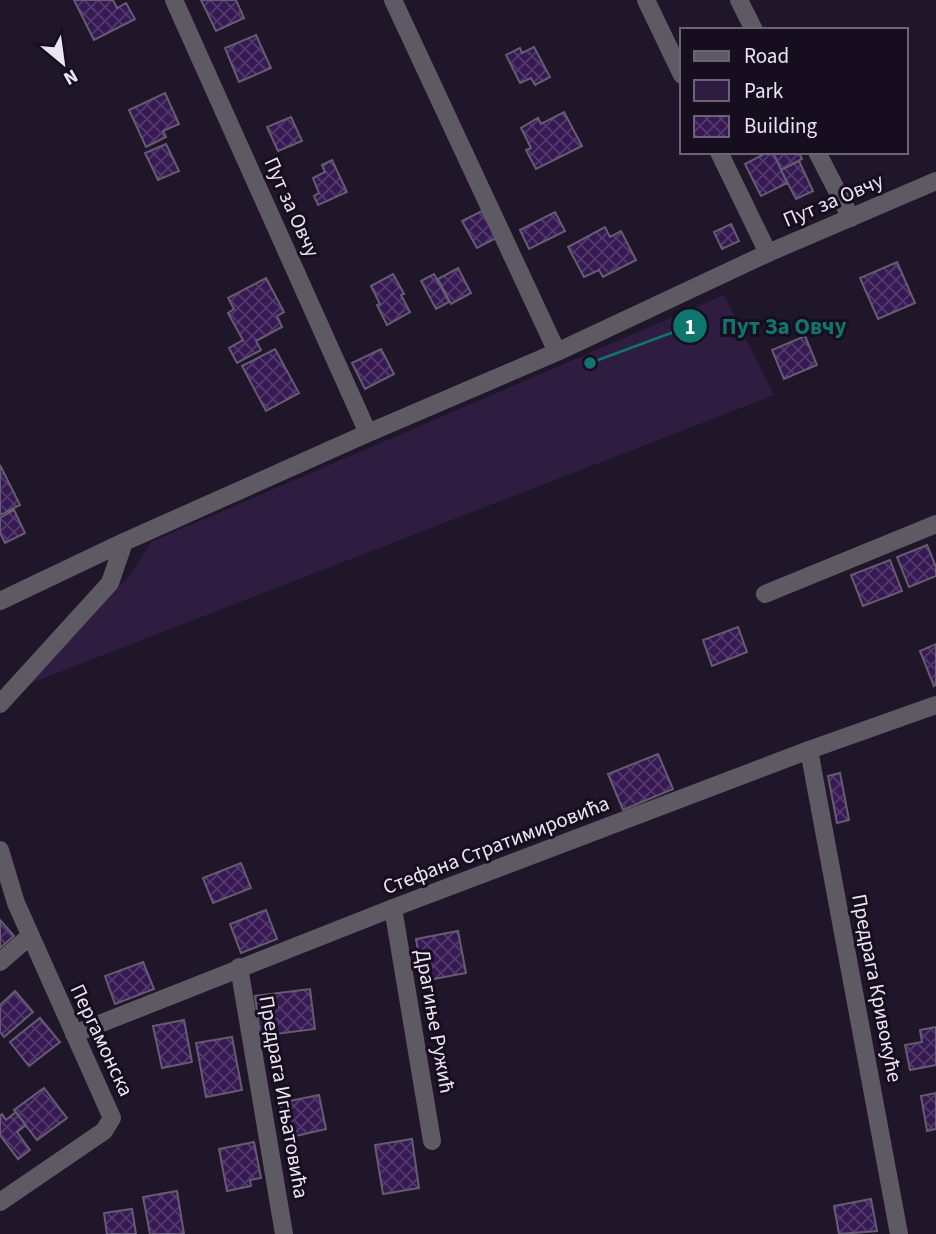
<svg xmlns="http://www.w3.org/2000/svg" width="936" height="1234" font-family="'Source Sans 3',sans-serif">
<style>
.green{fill:#2e1c41}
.building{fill:url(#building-cross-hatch);stroke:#655c72;stroke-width:2}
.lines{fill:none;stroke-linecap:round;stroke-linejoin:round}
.minor{stroke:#5e5a64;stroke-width:18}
.labels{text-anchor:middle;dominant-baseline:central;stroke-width:6;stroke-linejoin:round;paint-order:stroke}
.street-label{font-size:21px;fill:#ebe5f2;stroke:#160e1f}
.leader{fill:none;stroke:#0f766e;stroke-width:2.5}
.callout-dot{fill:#0f766e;stroke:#160e1f;stroke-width:2.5}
.mark-label{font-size:21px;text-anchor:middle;font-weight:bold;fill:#fff}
.callout-label{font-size:23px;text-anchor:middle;font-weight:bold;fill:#0f766e;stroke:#160e1f;stroke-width:6;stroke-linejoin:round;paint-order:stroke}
</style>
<defs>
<pattern id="building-cross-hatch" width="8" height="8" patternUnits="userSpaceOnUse" patternTransform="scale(1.75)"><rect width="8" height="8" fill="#371953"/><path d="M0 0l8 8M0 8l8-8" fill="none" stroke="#543a6c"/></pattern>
</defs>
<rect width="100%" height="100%" fill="#1f1729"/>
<path class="green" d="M724 295 774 395 26 685 130 575 151 542Z"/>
<path class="building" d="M74 0H113L117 8 126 3 135 19 94 40Z
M201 0H236L244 18 216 31Z
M256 35 271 68 239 82 225 48Z
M534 47 550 77 535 85 531 78 520 83 506 55 520 48 522 53Z
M165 93 179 124 163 131 166 137 146 147 129 110Z
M564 112 582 146 536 169 526 150 531 148 521 128 538 118 541 124Z
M291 117 302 141 278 151 267 127Z
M166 144 179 171 158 180 145 153Z
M768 152H773L787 183 761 196 745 164Z
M773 152H799L802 159 781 170Z
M332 160 347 192 318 205 314 196 319 193 313 178 325 172 322 165Z
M799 161 813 191 796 199 781 170Z
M482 211 496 238 477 248 462 221Z
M555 212 565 231 529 249 520 230Z
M731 224 739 241 722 249 714 232Z
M605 227 610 237 621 231 636 260 603 277 599 270 584 277 568 247Z
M897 262 915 303 878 319 860 278Z
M458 268 471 293 451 304 438 279Z
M393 274 404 294 401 295 410 312 387 325 377 305 380 304 371 286Z
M434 274 449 302 436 309 421 281Z
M266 278 284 312 277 316 282 327 256 341 261 350 237 363 229 348 243 340 228 313 234 309 228 298Z
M805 336 817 365 784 379 772 350Z
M275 349 299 393 266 411 242 366Z
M381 349 394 374 365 389 352 363Z
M0 465 20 505 0 515Z
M14 510 25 533 5 543 0 533V518Z
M927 545 936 567V576L909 587 897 557Z
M890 560 902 591 863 606 851 575Z
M738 627 747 652 712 666 703 640Z
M936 644V685L934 686 920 651Z
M658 754 673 789 623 810 608 774Z
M840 773 849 820 837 823 828 776Z
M241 863 251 888 213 903 203 878Z
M266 910 277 939 241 953 230 924Z
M0 920 14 936 0 948Z
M458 931 466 973 423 981 416 939Z
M143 962 154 989 115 1004 105 976Z
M310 989 315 1029 260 1036 255 996Z
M15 991 33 1012 4 1037 0 1032V1005Z
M40 1018 60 1042 29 1066 10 1042Z
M184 1020 192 1062 162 1068 153 1026Z
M936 1027V1065L910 1070 905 1045 922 1042 920 1030Z
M232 1037 242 1090 206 1097 196 1043Z
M44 1088 67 1118 37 1140 14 1110Z
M936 1093V1129L927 1131 921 1096Z
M319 1095 326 1129 287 1138 280 1103Z
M16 1112 26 1125 17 1132 30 1150 18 1159 0 1135V1116L2 1114 6 1120Z
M412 1139 419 1188 383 1194 375 1145Z
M254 1142 261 1178 250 1180 251 1186 227 1191 219 1149Z
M177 1191 184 1234H150L143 1197Z
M871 1199 877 1231 839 1234 834 1206Z
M132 1209 136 1234H107L104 1213Z"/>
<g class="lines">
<path class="minor" d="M174 0 368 433
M393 0 557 352
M646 0 682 75
M739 0 754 30
M719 152 768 253
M817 152 851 218
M765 594 936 524
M0 601 124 542 368 433 557 352 768 253 936 181
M0 704 110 583 124 542
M809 750 899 1234
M0 850 16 903 112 1118 104 1131 0 1202
M393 908 432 1141
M0 962 30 936
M239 967 284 1234
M74 1034 393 908 809 750 936 705"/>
</g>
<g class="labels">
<g class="street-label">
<text transform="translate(833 200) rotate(-23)">Пут за Овчу</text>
<text transform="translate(292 207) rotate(66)">Пут за Овчу</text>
<text transform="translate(496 845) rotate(-21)">Стефана Стратимировића</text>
<text transform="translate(877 988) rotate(79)">Предрага Кривокуће</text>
<text transform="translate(435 1021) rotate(80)">Драгиње Ружић</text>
<text transform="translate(102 1040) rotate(65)">Пергамонска</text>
<text transform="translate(284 1097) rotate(80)">Предрага Игњатовића</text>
</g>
</g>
<path class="leader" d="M590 363L690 326"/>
<g class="callout-dot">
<circle cx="590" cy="363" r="7"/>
<circle cx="690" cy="326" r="18"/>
</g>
<g class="mark-label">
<text x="690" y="334">1</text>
</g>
<g class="callout-label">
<text x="784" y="334">Пут За Овчу</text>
</g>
<rect x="680" y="28" width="228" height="126" fill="#160e1f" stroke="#6b6473" stroke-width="2"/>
<rect x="694" y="51" width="35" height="10" fill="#5e5a64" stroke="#6b6473" stroke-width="2"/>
<text x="744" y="63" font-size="21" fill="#ebe5f2">Road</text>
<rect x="694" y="80" width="35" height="21" fill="#2e1c41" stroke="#6b6473" stroke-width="2"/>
<text x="744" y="98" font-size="21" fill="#ebe5f2">Park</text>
<rect x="694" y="116" width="35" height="21" fill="url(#building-cross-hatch)" stroke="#6b6473" stroke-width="2"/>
<text x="744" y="133" font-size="21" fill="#ebe5f2">Building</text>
<g transform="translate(63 63) rotate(151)" stroke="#160e1f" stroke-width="5" paint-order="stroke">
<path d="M0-5L12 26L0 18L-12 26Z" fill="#ebe5f2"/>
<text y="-10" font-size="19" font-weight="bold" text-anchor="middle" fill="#ebe5f2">N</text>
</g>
</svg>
